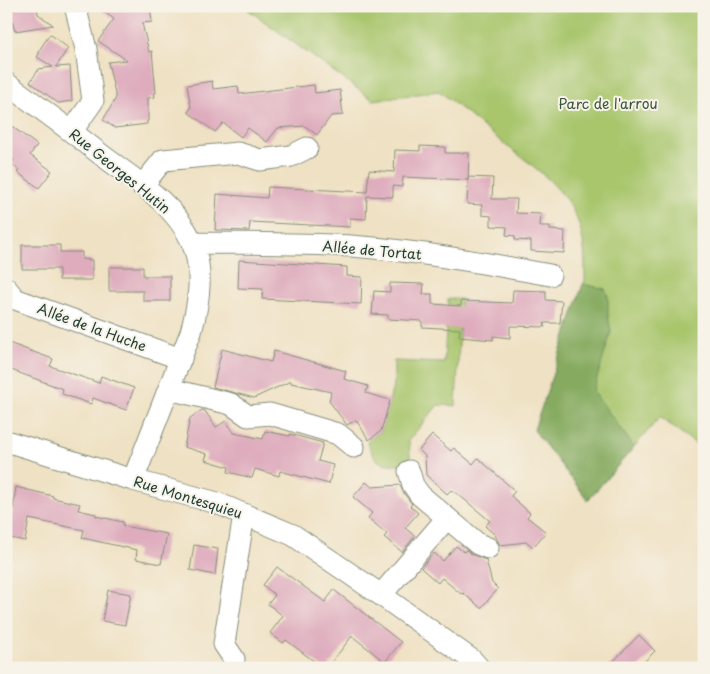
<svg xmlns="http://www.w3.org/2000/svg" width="710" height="674" font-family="'Playpen Sans',sans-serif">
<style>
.green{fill:#a9c66d;stroke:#648250}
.forest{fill:#86ab60;stroke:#52744a}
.building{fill:#deacbd}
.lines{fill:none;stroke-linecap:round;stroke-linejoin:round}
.street-casing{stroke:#878f7c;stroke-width:23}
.street{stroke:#fff;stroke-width:21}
.labels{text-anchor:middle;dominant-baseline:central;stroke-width:4;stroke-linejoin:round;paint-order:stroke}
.park-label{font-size:14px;fill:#3b583f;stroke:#f7f3e8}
.street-label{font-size:14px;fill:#1f3d34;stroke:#f7f3e8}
</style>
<rect width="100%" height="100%" fill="#f7f3e8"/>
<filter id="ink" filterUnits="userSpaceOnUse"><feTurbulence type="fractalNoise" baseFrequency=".02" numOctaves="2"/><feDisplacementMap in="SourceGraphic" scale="10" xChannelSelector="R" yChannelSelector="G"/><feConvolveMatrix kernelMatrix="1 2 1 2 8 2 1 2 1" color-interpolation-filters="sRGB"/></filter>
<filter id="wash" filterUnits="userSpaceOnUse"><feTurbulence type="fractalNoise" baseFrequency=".0096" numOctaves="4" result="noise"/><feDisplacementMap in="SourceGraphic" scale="20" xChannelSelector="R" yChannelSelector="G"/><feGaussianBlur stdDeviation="1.12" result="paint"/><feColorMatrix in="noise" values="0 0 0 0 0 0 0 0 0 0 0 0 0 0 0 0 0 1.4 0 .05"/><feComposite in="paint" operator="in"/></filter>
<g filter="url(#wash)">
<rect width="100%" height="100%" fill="#efe1c3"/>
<path class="green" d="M243 6H704V450L660 417 588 500 534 430 585 280C585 259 585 239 577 219 563 185 529 163 502 142 481 125 460 108 439 91L373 100Z
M448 299H461L456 406 438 405 409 440 411 470H401V464C378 465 375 462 367 441L381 431 394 383V361L444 363Z"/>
<path class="forest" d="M583 284 605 289 608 297V316L611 332 593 391 634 447 588 500 534 430Z"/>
<g id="blocks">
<path class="building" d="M11 6H37L38 14 53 25 15 31 9 11H12Z
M96 6H150L152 22 142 23 149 52 152 51 156 93H154L155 97 148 98V121H147V124L115 128 103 120 116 98 108 62 127 60 98 41 114 19Z
M50 34 68 48 56 67 70 66 72 101 58 103 30 82 39 69 53 67 37 57 40 52H38Z
M212 81 213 89 238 86 239 94 314 85 315 93 340 90 343 115 331 116 317 135 305 126 278 128 267 142 248 128 241 137 223 123 215 132 188 112 191 108 187 85Z
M6 122 37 145 30 155 52 171 39 188 17 172 19 170 11 164 14 160 6 154Z
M420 146 445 147V153H469L468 180 403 177 402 187 393 186V197L367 196 366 219 350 218V227L250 222 249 231 215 230 217 194 267 198 268 187 367 192 369 170 394 172 395 150 420 151Z
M468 177 493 178 492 199H517L516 213 541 214 540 226H550V230L565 231 564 253 531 251V241L515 240V236L506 235 507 227 491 226V216L482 215V205L467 204Z
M22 245H60V252H82V259L92 260V280H59V269H22Z
M239 260 347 267V276L362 277 361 304 262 299 263 289 238 288Z
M109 267H143V276H170V301H143V291H109Z
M390 283 424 284 423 294H432V304L461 306V301L512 303 513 290 546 291V300L562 301 560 323H544L545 327 510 326V338L493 336V340L459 337 460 329 422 327V321L388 319V315L372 314 374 291 390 292Z
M6 342 53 359 50 366 99 383 101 376 134 388 126 410 93 398 91 404 62 394 63 389 6 368Z
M222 349 271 362 274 351 346 371 344 379 368 386 366 393 390 400 381 431 369 440 356 420 347 425 329 401 331 392 291 383V381L254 398 213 387Z
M202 410 205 411 216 427 226 421 234 433 263 439 265 431 290 436V434L323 443 318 461 333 465 329 484 280 471 279 476 255 469 252 478 228 472 229 467 205 460 207 454 184 447 190 418Z
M432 435 451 451 454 448 473 464 478 458 515 491 511 496 530 513 527 517 546 532 533 547 527 542 500 545 495 535 485 526 490 521 459 495 451 490 447 494 426 475 425 456 419 450Z
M366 482 372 487 400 485 403 492 412 504 410 506 418 513 405 528 415 536 402 552 384 537 387 534 368 518 372 513 353 497Z
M16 487 53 496V498L80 504 78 510 96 514V516L123 522V526L167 534 161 564 136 559 137 550 82 538 84 530 29 519 25 541 10 538 11 535 6 534V514L12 516Z
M194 545 218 549 215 575 190 570Z
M456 546 464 552 466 550 473 555 486 560 492 583 498 589 481 608 463 593 461 594 442 578 438 583 421 568 434 553 443 561Z
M277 567 325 602 334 590 401 642 385 662 352 636 327 668H323L286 640 283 643 270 633 283 616 268 604 275 595 263 585Z
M108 590 131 594 125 625 102 621Z
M639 635 655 651 638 668H607Z"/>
</g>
</g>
<g filter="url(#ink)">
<use href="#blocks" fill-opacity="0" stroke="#878f7c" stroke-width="1"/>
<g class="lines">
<defs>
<path id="street" d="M6 83C39 107 71 131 103 156 135 180 175 204 192 242 204 271 199 303 191 332L133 480
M72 131 93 101 86 49 75 6
M142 186 163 160 238 153 260 160 291 156 307 148
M192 243C245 243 298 243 351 246 418 251 485 263 550 275
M6 288 15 299 181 359
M169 389 231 404 248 416 270 414 338 434 354 447
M6 441 133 480 217 503 293 535 381 595 472 660 479 668
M409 471 413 485 420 495 478 544 488 548
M381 595 447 518
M234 659 224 644 244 514"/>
</defs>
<use href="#street" class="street-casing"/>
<use href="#street" class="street"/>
</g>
</g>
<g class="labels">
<g class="park-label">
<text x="608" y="103">Parc de l'arrou</text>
</g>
<g class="street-label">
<text transform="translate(120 171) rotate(39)">Rue Georges Hutin</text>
<text transform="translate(372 250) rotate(5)">Allée de Tortat</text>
<text transform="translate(92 327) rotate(20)">Allée de la Huche</text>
<text transform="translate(188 497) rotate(17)">Rue Montesquieu</text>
</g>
</g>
<rect width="710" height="674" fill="none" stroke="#f7f3e8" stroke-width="25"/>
</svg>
